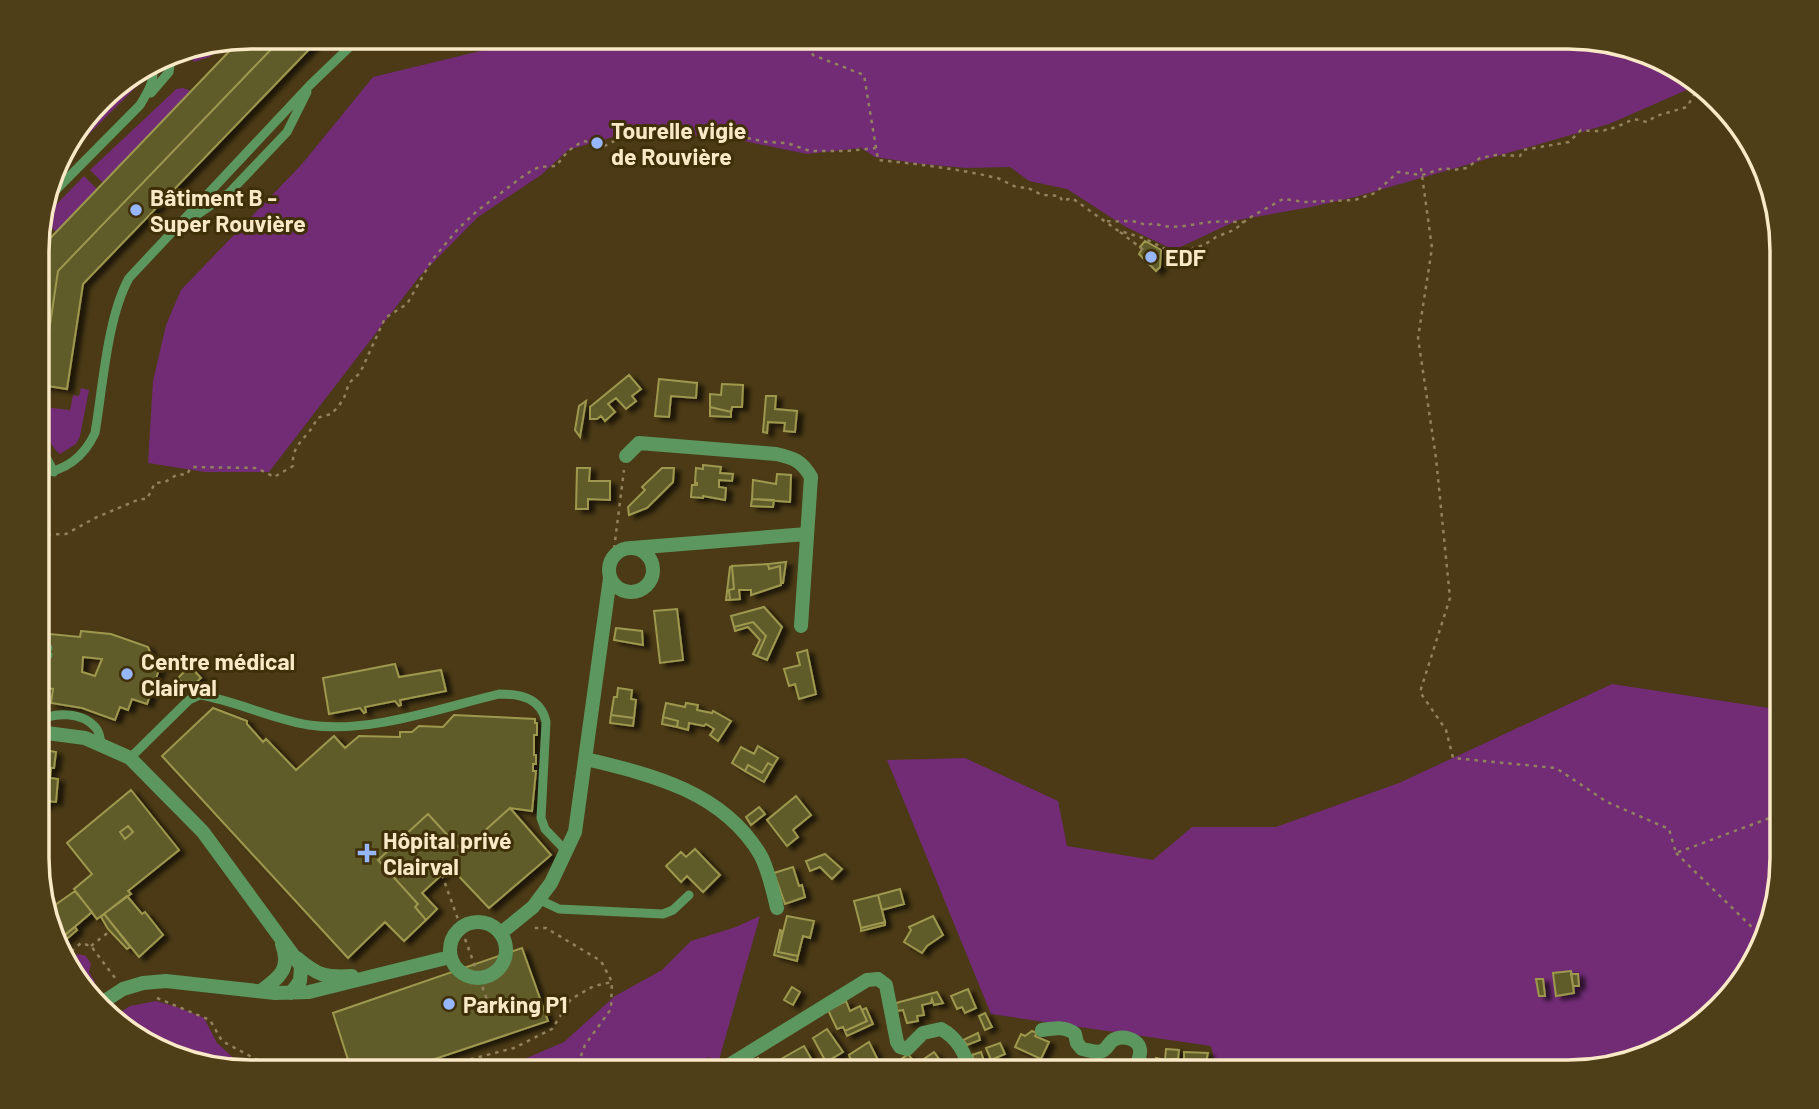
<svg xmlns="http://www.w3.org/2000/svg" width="1819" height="1109" font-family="Barlow,sans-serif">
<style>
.green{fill:#712c75}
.building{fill:#5e5b2b;stroke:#9d984e;stroke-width:2;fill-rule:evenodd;filter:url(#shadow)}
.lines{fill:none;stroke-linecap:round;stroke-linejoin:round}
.path{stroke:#92815d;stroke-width:2.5;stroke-dasharray:3.5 5;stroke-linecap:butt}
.service{stroke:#5c9760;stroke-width:9}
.minor{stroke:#5c9760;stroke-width:14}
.poi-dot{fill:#96b6fd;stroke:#403009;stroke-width:2.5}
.labels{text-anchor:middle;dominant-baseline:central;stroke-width:6;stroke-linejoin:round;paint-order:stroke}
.poi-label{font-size:23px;font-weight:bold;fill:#f9e9c6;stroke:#403009;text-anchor:start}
.rim{fill:none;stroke:#f9e9c6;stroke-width:3.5}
</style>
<defs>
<filter id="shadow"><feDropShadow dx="6" dy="3.5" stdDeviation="2" flood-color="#0009"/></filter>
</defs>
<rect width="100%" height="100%" fill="#4b3a15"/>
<path class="green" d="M514 37H1568L1624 44 1687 73 1698 85 1609 124 1355 197 1311 207 1238 220 1174 250 1126 227 1067 189 1029 181 1010 167 966 168 922 164 875 157 861 148 807 154 739 140 640 129 568 150 541 175 478 217 419 277 269 472H205L148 463 153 381 166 325 181 290 302 164 373 77 501 46Z
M241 39 227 53 219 50 209 57 194 62 185 50Z
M142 70V77L138 85 76 147 70 150 74 136 110 90Z
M183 88 191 91 103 183 90 170 170 95 176 89Z
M84 176 97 189 56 232 46 222 45 216Z
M81 388 89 390 80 436 76 444 60 454C46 442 44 425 44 407L70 410 73 395 79 396Z
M1612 684 1782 710V871L1746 977 1675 1044 1581 1072H1217L1211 1046 991 1014 887 760 965 758 1058 801 1067 846 1153 860 1192 827H1276L1399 783Z
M760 916 717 1067 709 1057 685 1072H494L564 1042 615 996 662 970 691 941 736 927Z
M78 954 86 956 91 964 89 972 95 982 86 990 73 977 68 963Z
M156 1001 180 1008 204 1018 217 1043 249 1072 195 1065 132 1036 113 1017 130 1006Z"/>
<path class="building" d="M251 37H283L58 271 41 385 39 384V250L241 39Z
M283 37H321L83 284 67 389 41 385 58 271Z
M1145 241 1161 250 1160 267 1156 271 1139 254 1142 249 1140 247Z
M629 375 641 389 632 396 636 401 626 409 616 398 608 404 615 412 605 421 601 416 597 419H590V407Z
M659 379 697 383 696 398 671 396 669 417 655 416Z
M722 384 743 385 742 407H732L731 412 710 407V394L721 395Z
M766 396H776L775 409 797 411 795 432 784 431 785 423 768 422 767 433 763 432Z
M586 401 580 437 575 430 579 406Z
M710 407 731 412V417L710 416Z
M703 465 721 467 720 473 733 474 732 481 719 480V487L726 488 725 500 703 496V498L691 497 692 485H697V483H695L696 468 703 469Z
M577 468H590L589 481H610V500L588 499V509H576Z
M662 468H674L673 482 647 508 629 515 628 507 645 490 642 487Z
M777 474 791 475 790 502 752 499 753 480 776 484Z
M752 499 774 500 773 507 751 506Z
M786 562 783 583H781L780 566 769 569 768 564Z
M768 564 769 569 780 566 781 585 751 595V590H739L740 599 730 600 729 590 734 589 732 566Z
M732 566 734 589 729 590 730 600H726L730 567Z
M764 607 782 627 767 660 757 656 766 636 753 622 734 627 731 616Z
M677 609 683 660 660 663 654 611Z
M753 622 766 636 757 656 753 654 760 640 748 627 735 631 734 627Z
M616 628 642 631 643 645 614 640Z
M81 631 111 634 148 647 156 666 160 667 147 704 132 699 128 710 120 707 115 720 82 708 51 703 53 689 44 688 50 634 80 637ZM83 657 102 659 95 676 82 672Z
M807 650 816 694 799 699 795 684 789 686 784 669 800 665 797 653Z
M395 664 399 677 441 670 446 691 400 700 401 705 399 706 395 701 365 707 366 712 364 713 360 708 329 714 323 678Z
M190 666 201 678 188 689 178 678Z
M618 688 632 690 631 699 636 700 634 718 611 715 614 697H617Z
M666 703 685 707 686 703 698 705 697 710 712 713 713 711 731 721 718 741 710 735 714 729 706 724 704 726 689 723 688 730 677 727 678 721 663 717Z
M213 708 247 721V724L263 742 266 739 296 770 334 736 345 748 359 736 400 737V732H412L419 726 443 727 454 715 535 719V723H537V735H534V755H536V764H533V771H536L532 811 510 808 462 851 428 814 378 860 418 904 415 907 426 920 404 941 385 922 348 958 162 756Z
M611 715 634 718 633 726 610 723Z
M663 717 678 721 677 727 662 724Z
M758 746 778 758 773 766 768 763 762 773 748 765 745 771 732 763 741 747 754 754Z
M39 749 56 752 54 768H51L50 778 58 779 56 802 47 801V805L39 804Z
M768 763 773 766 764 782 745 771 748 765 762 773Z
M131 790 179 850 128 891 131 894 97 919 74 889 92 874 67 843ZM128 826 133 832 125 839 120 832Z
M796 796 811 815 793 830 798 837 787 846 767 820Z
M759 807 765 814 751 825 746 817Z
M510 808 551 855 489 908 450 867 422 893 437 909 426 920 415 907 418 904 378 860 428 814 462 851Z
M128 826 133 832 125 839 120 832Z
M695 849 720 875 703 892 687 876 681 882 666 866 681 852 686 857Z
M825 854 842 869 832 879 820 867 810 871 806 861Z
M793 867 799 886 802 885 805 897 785 904 774 873Z
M900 889 904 904 882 910 878 895Z
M75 891 92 912 59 940 48 910Z
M878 895 885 922 861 928 854 901Z
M127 896 142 914 145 912 163 935 139 957 104 914Z
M104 914 130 947 127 949 108 929 101 917Z
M787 916 814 921 810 938 803 936 798 956 778 952Z
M933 916 943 935 927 946 922 953 904 942 911 930 909 927Z
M885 922V925L861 931V928Z
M75 927 77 930 61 944 59 940Z
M780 930 782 931 778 952 798 956 797 961 774 955Z
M522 948 548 1021 396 1072H352L333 1013Z
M1571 971 1574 993 1556 996 1553 973Z
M1571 974H1578L1579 986H1573Z
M1536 979H1543L1545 996H1539Z
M792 987 800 992 793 1005 784 1000Z
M968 989 976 1008 965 1013 962 1007 957 1009 951 996Z
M937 992 943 1003 934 1005 932 999 931 1003 922 1005 924 1015 917 1016 918 1021 907 1023 903 1010 897 1011 896 1003Z
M846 1001 850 1011 860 1006 867 1021 845 1031 843 1027 837 1029 828 1010Z
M866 1008 873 1024 847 1036 845 1031 867 1021 862 1010Z
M985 1013 992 1027 985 1030 979 1016Z
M827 1029 843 1052 826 1062 813 1038Z
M1032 1031 1037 1033 1035 1036 1049 1042 1041 1059 1015 1047 1021 1034 1025 1036Z
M978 1033 980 1040 967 1045 963 1040Z
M869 1042 879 1062 861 1071 856 1061 852 1063 849 1055Z
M1000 1043 1005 1054 991 1060 986 1048Z
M804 1046 816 1067 807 1072H789L781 1059Z
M1166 1049 1179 1050 1178 1059H1170L1169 1072H1154L1156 1058 1165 1060Z
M934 1052 945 1067 938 1072H923L918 1063Z
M981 1052 984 1061 975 1064 972 1055Z
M1184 1052 1208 1053 1205 1067 1191 1066 1192 1061 1184 1060Z
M908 1054 915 1063 900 1072H885Z
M758 1058 765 1069 761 1072H757L751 1062Z
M1148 1060 1155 1061 1154 1072H1146Z
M1184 1060 1192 1061 1191 1066 1205 1067V1072H1182Z
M879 1062 884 1072H870L868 1068Z"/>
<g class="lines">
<path class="path" d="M793 37 809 48 813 55 864 75 878 160C918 164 959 169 997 178 1007 181 1015 190 1026 187L1042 195 1060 196 1062 201 1072 198 1117 230 1143 238 1182 257 1192 252 1193 248 1204 245 1216 237 1234 230 1249 218 1283 199 1305 202 1355 200 1375 193 1398 172 1422 175 1444 168 1454 170 1467 168 1480 158 1496 155 1520 156 1523 150 1569 142 1581 130C1606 133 1612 129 1634 119L1647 122 1656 116 1687 107 1695 93 1703 90
M68 145 65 152 70 157
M1421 168 1432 248 1418 338 1436 458 1450 598 1420 692 1446 730 1453 758 1556 768 1607 802 1669 829 1676 853 1775 816
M1107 221C1115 222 1123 221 1131 221 1141 222 1144 227 1154 223 1171 231 1193 224 1210 222 1221 221 1233 222 1244 222
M1120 232 1154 258
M39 535 66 534 95 518 140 499H147L155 483 165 482 178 474 186 475 192 467 257 468 274 477 293 466C291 442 309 439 317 418L331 414 338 407 344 398 349 383 360 373 385 318 407 304 432 260 458 229 477 211 526 174 539 167 556 166 568 151 583 141 589 142 594 150C611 145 620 136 635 130L638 132 662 129 685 136 695 131 719 140 728 136H738L766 142 787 143 810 151H847L876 148
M613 557 624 470
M1782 798 1775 816 1782 843
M1676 853 1760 935
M1782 872V871
M442 875 490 1008
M91 946 110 931
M65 957 81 943 91 946 115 978
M452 971 466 980 481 983
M157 998 210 1020 222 1041 280 1072
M241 1071 261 1065
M421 1072 514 1048 552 1029 571 999 594 986 612 982 601 961 546 928H530
M575 1072 585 1045 611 1009 612 982"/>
<path class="service" d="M151 93 169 72 172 52
M45 201 140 105C149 90 155 81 153 63
M185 223 229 193 287 132 307 92
M39 398 44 369
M39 444 54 472
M39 474C65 471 84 457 95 433 103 386 107 318 129 278L310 85 360 37
M39 650 48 648
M39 657 48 655
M39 722C53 711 83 712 96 728 100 733 100 738 101 744
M130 758 189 700 200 695C237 701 271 719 309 725 368 734 441 708 499 694 521 694 541 698 546 722L541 818 545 829 567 852
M538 899 559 909 663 914 673 910 689 895"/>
<path class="minor" d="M626 456 639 443 776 454C794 458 802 461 811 477L801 626
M632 548 807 534
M609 570a22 22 0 1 1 44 0a22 22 0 1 1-44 0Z
M39 732 85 738 130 758 203 832 301 966 300 981 291 993
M586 759C653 775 724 792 761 856 769 872 773 891 777 908
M450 950a28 28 0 1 1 56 0a28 28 0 1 1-56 0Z
M501 933 533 907 551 883 575 832 610 578
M297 958C317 975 325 978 352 976
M261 991C280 977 291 969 282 944
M100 1004 123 989 143 983 166 981 275 993 309 992 450 957
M1042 1030C1054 1028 1066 1026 1075 1034L1077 1043 1082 1049C1087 1050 1094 1052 1099 1052 1107 1051 1107 1045 1112 1041 1120 1034 1139 1038 1140 1050 1141 1057 1136 1065 1134 1072
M718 1072 867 980 878 979 886 985 897 1042 900 1047 907 1049 923 1033 941 1029C958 1038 965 1054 971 1072"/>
</g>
<g class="poi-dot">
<circle cx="597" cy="143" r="7"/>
<circle cx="136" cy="210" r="7"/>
<circle cx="1151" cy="257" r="7"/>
<circle cx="127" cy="674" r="7"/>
<path d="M363.5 842.5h7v7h7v7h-7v7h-7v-7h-7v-7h7z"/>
<circle cx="449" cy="1004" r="7"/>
</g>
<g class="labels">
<g class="poi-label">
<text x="611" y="130">Tourelle vigie<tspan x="611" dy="26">de Rouvière</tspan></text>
<text x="150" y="197">Bâtiment B -<tspan x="150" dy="26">Super Rouvière</tspan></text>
<text x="1165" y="257">EDF</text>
<text x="141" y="661">Centre médical<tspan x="141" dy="26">Clairval</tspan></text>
<text x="383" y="840">Hôpital privé<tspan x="383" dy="26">Clairval</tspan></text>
<text x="463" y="1004">Parking P1</text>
</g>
</g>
<path d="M0 0H1819V1109H0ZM251 49H1568A202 202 0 0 1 1770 251V858A202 202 0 0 1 1568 1060H251A202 202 0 0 1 49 858V251A202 202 0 0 1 251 49Z" fill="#4f3f18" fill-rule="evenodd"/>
<path class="rim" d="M251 49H1568A202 202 0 0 1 1770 251V858A202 202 0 0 1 1568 1060H251A202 202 0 0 1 49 858V251A202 202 0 0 1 251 49Z"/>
</svg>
